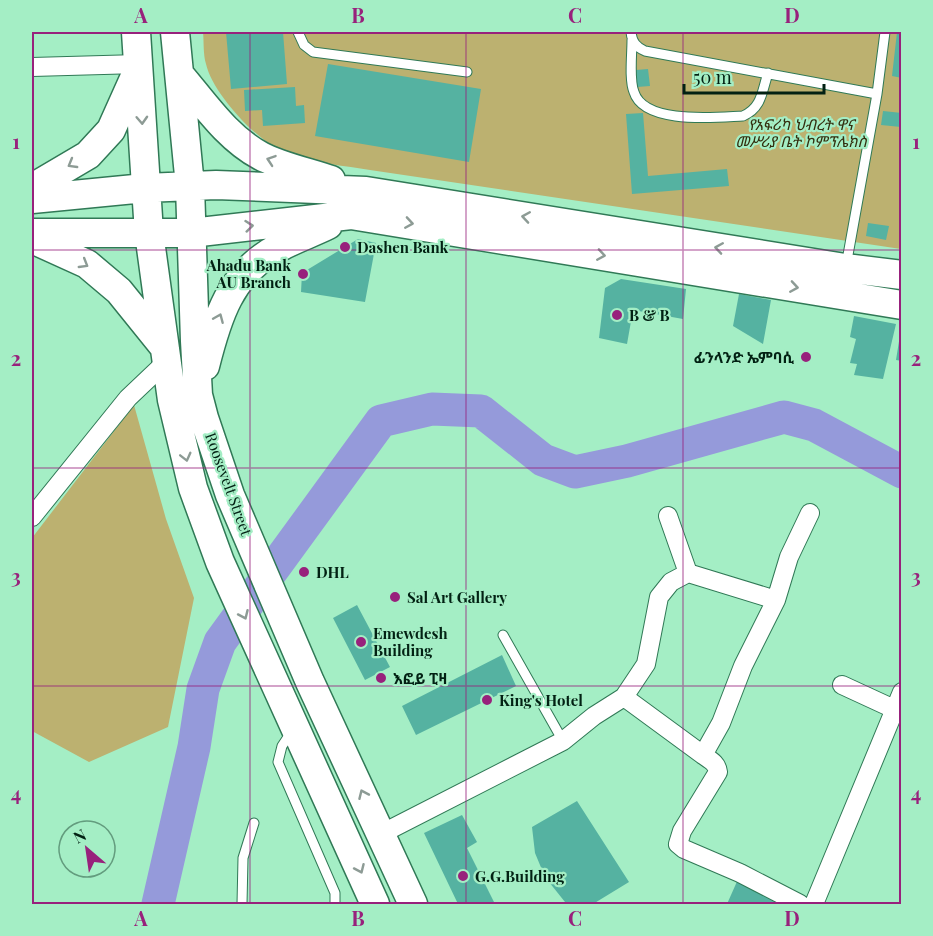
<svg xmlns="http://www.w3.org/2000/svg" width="933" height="936" font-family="'Playfair Display','Noto Sans Ethiopic',serif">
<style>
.green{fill:#bcb170}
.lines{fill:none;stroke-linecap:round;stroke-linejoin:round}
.river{stroke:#959ada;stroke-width:33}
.building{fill:#55b2a1}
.lane-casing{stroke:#307956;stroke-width:11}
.street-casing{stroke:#307956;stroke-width:20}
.primary-casing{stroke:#307956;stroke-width:31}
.lane{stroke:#fff;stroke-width:9}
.street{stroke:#fff;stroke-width:18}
.primary{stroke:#fff;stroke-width:28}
.oneway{stroke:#8d9b95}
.grid{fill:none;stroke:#98217c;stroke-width:1.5;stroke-opacity:0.55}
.poi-dot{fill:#98217c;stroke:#a4eec5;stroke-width:2}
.labels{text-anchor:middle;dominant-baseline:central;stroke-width:4.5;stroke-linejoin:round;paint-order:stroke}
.park-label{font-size:15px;font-style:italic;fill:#332e0e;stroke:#a4eec5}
.poi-label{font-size:15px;font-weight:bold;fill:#022113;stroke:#a4eec5;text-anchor:start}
.street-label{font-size:15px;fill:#022113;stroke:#a4eec5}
.neatline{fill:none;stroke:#98217c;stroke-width:2}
.grid-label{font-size:20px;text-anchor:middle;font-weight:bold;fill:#98217c}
</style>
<rect width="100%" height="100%" fill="#a4eec5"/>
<path class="green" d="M203 32H901V249L370 170C345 166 317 163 292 156 262 147 213 95 206 64 203 54 204 42 203 32Z
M134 405 166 519 194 598 168 727 89 762 32 731V538Z"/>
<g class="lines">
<path class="river" d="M158 904 194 747 203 689 220 642 381 421 432 409 481 411 543 460 575 472 627 461 784 417 814 425 902 472"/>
</g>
<path class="building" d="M226 32H283L287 84 231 89Z
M897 32H902V78L892 76Z
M328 64 481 89 469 162 315 136Z
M648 69 650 86 637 87 636 70Z
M295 87 296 106 304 105 305 123 263 126 262 110 245 111 244 90Z
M883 111 902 113 901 127 881 125Z
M643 113 648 176 727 169 729 186 632 194 626 114Z
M868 223 889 226 886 240 866 236Z
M358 239 376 243 365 302 301 292 302 273Z
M621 279 686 289 683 319 633 310 627 344 599 338 605 288Z
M739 294 771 300 763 344 733 326Z
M854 316 896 324 883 379 854 375 857 364 850 363 856 339 850 337Z
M900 335H902V361L896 360Z
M357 605 390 667 365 680 333 618Z
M502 655 516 686 416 735 402 706Z
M577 801 629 882 593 904H569L565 902 545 877 535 853 532 827Z
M462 815 477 842 467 848 495 904H458L424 833Z
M739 877 792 904H727Z"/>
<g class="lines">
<defs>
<path id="lane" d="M298 32 304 45 313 52 467 72
M631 32C632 42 636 47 645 51L877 94
M632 40C632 55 629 80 634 92 644 125 717 117 743 116 762 108 762 91 768 73
M846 266 877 94 885 32
M503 635 563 741
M292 731 282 746 278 762 335 893V904
M242 904 243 858 254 823"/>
<path id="street" d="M32 67 139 64
M32 517 128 398 167 361
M688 573 776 600
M842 685 894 709
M624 697 703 755
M381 834 563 741 594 716 624 697 646 664 659 597 671 582 688 573 668 516
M800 904 740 873 684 849 678 844 682 831 718 772C717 763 710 760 703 755L721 723 743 666 776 600 789 557 810 513
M814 904 902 692"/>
<path id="primary" d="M136 32 149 233 172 400 193 488 220 562 375 904
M175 32 190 186 195 341 198 395 204 418 230 495 310 682 413 904
M180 75C204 103 227 138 261 156 279 166 311 173 331 180
M32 188 88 155 111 130 137 72
M32 199 145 188 216 185 366 191 845 268 902 275
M32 233H191L351 215 902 305
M32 239 87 264 119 291 165 348
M205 366C217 318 230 273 278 248 294 239 312 233 328 225"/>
</defs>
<use href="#lane" class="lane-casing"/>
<use href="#street" class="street-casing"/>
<use href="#primary" class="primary-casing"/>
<use href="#lane" class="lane"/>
<use href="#street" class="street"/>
<use href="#primary" class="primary"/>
</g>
<defs><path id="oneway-chevron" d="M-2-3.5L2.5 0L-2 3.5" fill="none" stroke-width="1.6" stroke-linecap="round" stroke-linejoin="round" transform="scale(1.5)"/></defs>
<g class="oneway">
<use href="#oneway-chevron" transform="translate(142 120) rotate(87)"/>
<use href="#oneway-chevron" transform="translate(271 160) rotate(-161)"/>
<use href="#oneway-chevron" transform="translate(72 164) rotate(150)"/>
<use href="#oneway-chevron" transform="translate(526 217) rotate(-171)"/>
<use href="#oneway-chevron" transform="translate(409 223) rotate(9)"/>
<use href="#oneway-chevron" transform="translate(249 226) rotate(-6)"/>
<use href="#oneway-chevron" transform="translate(719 248) rotate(-171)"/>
<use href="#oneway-chevron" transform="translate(601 255) rotate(9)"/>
<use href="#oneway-chevron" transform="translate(84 264) rotate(31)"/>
<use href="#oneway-chevron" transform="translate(794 287) rotate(9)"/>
<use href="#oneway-chevron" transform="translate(219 318) rotate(-67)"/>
<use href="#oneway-chevron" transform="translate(186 457) rotate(76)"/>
<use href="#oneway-chevron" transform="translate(244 615) rotate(66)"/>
<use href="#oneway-chevron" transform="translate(363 794) rotate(-114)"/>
<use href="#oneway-chevron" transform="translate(360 869) rotate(66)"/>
</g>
<path class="grid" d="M250 32V904M466 32V904M683 32V904M32 250H902M32 468H902M32 686H902"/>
<g class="poi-dot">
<circle cx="345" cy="247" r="6"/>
<circle cx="303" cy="274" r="6"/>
<circle cx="617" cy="315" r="6"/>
<circle cx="806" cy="357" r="6"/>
<circle cx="304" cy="572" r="6"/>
<circle cx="395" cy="597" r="6"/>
<circle cx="361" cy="642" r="6"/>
<circle cx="381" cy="678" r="6"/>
<circle cx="487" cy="700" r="6"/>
<circle cx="463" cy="876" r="6"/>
</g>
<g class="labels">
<g class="park-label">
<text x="801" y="124">የአፍሪካ ህብረት ዋና<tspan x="801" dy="17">መሥሪያ ቤት ኮምፕሌክስ</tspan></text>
</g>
<g class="poi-label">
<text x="357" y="247">Dashen Bank</text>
<text x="291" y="265" text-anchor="end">Ahadu Bank<tspan x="291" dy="17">AU Branch</tspan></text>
<text x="629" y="315">B &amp; B</text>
<text x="794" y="357" text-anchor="end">ፊንላንድ ኤምባሲ</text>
<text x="316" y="572">DHL</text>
<text x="407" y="597">Sal Art Gallery</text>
<text x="373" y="633">Emewdesh<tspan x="373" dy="17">Building</tspan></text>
<text x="393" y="678">እፎይ ፒዛ</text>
<text x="499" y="700">King's Hotel</text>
<text x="475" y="876">G.G.Building</text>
</g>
<g class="street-label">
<text transform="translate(229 484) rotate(70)">Roosevelt Street</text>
</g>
</g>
<rect width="933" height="936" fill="none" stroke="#a4eec5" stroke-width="66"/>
<g transform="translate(87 849) rotate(331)"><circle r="28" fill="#a4eec5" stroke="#639c7e" stroke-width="1.5"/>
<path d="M0-4.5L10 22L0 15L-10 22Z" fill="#98217c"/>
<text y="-9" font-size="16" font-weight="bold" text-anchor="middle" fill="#022113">N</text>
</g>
<path d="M684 84v9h140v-9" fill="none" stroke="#022113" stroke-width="3"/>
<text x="693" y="84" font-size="18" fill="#022113" stroke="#a4eec5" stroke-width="4.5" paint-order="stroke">50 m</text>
<rect x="33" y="33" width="867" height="870" class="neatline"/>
<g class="grid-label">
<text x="141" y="23">A</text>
<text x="358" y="23">B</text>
<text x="575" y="23">C</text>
<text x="792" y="23">D</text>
<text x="16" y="149">1</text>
<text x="916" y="149">1</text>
<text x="16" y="366">2</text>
<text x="916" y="366">2</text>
<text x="16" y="584">3</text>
<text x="916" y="584">3</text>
<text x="16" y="801">4</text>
<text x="916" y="801">4</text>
<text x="141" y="926">A</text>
<text x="358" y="926">B</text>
<text x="575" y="926">C</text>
<text x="792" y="926">D</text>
</g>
</svg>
